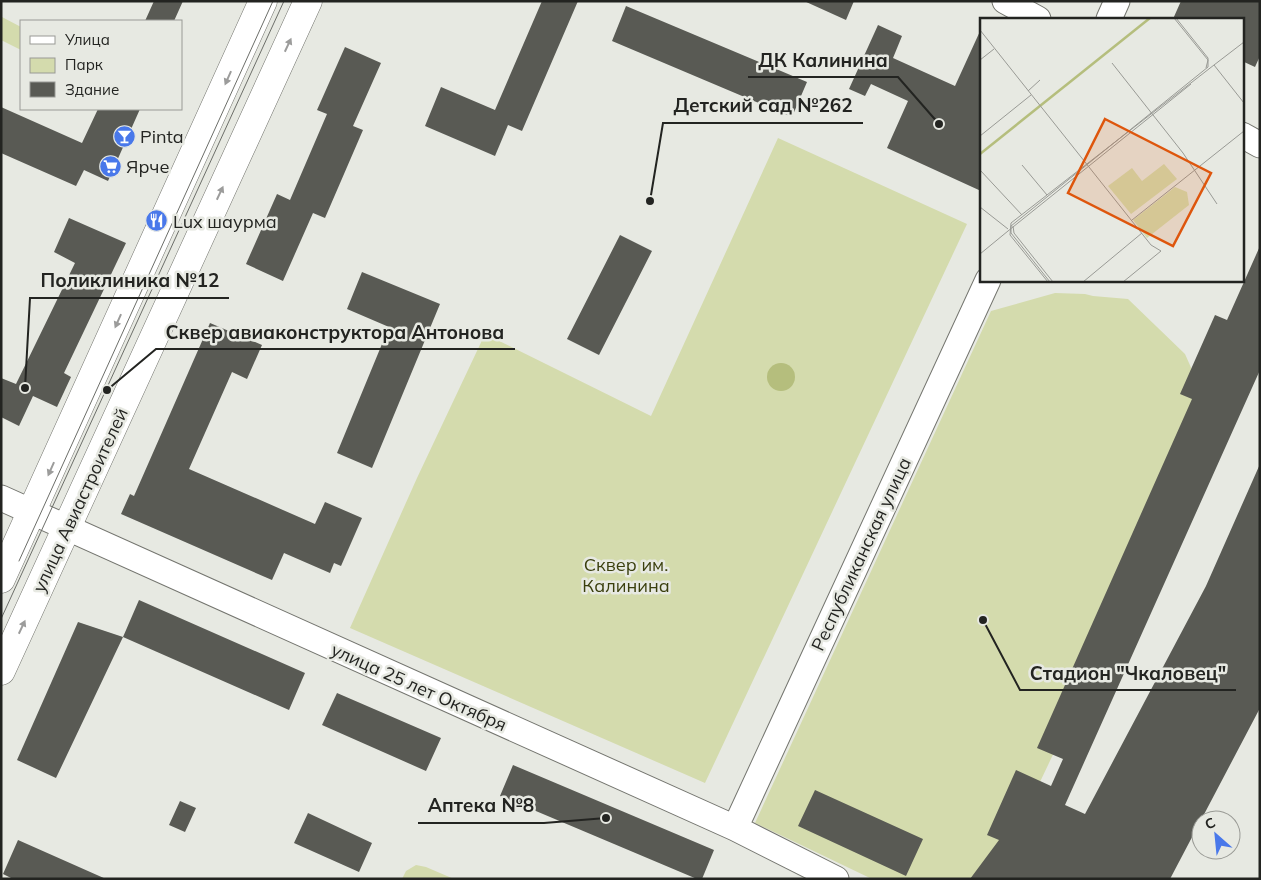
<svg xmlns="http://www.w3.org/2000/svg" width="1261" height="880" font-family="Mulish,sans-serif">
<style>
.green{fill:#d4dbad}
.water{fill:#b5be7d}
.building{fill:#595a54}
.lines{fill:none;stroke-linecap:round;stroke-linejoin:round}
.minor-casing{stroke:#74756f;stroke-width:27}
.major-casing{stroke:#74756f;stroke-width:29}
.minor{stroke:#fff;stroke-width:25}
.major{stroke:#fff;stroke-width:28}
.tram{stroke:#6c6e69;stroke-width:1}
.oneway{fill:#9c9c9b}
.labels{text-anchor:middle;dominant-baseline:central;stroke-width:5;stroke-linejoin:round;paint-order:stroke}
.poi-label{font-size:18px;fill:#232421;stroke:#e7e9e2;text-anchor:start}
.street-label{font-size:18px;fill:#232421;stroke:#e7e9e2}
.park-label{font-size:18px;fill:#3a3f0d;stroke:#e7e9e2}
.inset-river{fill:none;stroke:#b5be7d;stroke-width:2.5}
.inset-road{fill:none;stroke:#999a95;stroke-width:1}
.view{fill:#de560d;fill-opacity:0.15;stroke:#de560d;stroke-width:2.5}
.inset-edge{fill:none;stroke:#232421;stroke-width:2.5}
.leader{fill:none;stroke:#232421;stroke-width:2}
.callout-dot{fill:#232421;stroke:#e7e9e2;stroke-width:2}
.callout-label{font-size:19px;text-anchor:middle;font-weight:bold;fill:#232421;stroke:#e7e9e2;stroke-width:5;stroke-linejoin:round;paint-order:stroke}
</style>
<rect width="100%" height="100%" fill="#e7e9e2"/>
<path class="green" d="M2 17 21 27V50L1 40Z
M778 138 967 224 705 783 350 628 417 478 485 334 651 416Z
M1055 293 1085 294 1093 296 1128 299 1185 354 1213 417 994 879H872L755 823 991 311Z
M416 865 426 867 454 879H402L406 871Z"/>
<path class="water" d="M767 377a14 14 0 1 1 28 0a14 14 0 1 1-28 0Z"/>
<path class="building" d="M154 1H183L174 21H145Z
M542 1H578L522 131 508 125 495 156 425 126 441 87 495 110Z
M804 1H854L846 20Z
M1181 1H1260V56L1255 67 1242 61V19H1173Z
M626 6 807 82 792 117 612 41Z
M878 25 902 36 893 58 955 86 981 29V191L887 148 908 101 871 84 865 96 849 89Z
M345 47 381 63 353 126 363 130 325 218 313 213 283 281 246 264 277 194 290 200 327 114 317 110Z
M1 107 82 143 98 109H140L108 181 84 170 76 186 1 153Z
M69 218 126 243 64 373 71 377 57 407 33 396 19 426 1 417V378L16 384 75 263 54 252Z
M620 235 652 251 599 355 567 339Z
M1260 246V370L1065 805 1085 814 1206 586 1260 464V708L1170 879H970L999 840 987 835 1016 770 1051 786 1063 759 1037 748 1192 399 1180 394 1215 315 1227 320Z
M362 272 440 304 372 468 337 453 389 327 347 309Z
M210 323 262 345 247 379 232 372 189 469 315 524 325 502 362 518 341 566 334 563 330 573 284 553 272 580 121 514 130 494 134 496Z
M139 600 305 673 289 710 123 637Z
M78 622 123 637 56 778 17 760Z
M337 693 441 738 426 771 322 725Z
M513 765 714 850 702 879H697L500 796Z
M815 790 923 839 906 876 798 826Z
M180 801 196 808 185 832 169 825Z
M308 813 372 843 359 872 294 843Z
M18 840 106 879H13L3 874Z"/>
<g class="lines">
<defs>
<path id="minor" d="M1005 1 1038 19
M1109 19 1117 1
M1242 135 1260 145
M1 498 735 828 836 879
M735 828 988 280"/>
<path id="major" d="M1 579 263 1
M1 671 308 1"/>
</defs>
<use href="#minor" class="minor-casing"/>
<use href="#major" class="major-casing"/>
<use href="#minor" class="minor"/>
<use href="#major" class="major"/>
<path class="tram" d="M19 561 273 1
M1 619 284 1"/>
</g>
<defs><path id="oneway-solid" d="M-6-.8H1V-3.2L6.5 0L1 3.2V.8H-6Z" transform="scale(1.25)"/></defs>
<g class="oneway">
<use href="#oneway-solid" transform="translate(288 45) rotate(-65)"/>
<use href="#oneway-solid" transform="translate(228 78) rotate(114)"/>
<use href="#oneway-solid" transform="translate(220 193) rotate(-65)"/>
<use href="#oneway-solid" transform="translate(118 321) rotate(114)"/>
<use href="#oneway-solid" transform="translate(51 469) rotate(114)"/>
<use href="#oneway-solid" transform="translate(22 627) rotate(-65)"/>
</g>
<defs>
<symbol id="bar-disc" viewBox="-11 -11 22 22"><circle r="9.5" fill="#4978ea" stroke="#e7e9e2"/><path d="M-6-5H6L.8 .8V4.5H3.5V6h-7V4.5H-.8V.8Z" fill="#fff"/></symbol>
<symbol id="supermarket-disc" viewBox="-11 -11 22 22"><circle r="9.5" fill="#4978ea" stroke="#e7e9e2"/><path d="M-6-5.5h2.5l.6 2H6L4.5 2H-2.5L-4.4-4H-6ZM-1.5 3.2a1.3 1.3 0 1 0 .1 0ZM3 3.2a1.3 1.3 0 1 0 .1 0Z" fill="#fff"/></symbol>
<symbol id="restaurant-disc" viewBox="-11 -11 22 22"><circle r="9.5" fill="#4978ea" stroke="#e7e9e2"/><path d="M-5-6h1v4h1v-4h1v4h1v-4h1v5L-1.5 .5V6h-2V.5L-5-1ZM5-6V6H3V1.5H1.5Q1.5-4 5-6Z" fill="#fff"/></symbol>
</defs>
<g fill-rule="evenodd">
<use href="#bar-disc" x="112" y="124" width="25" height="25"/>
<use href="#supermarket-disc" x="98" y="154" width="25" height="25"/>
<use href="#restaurant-disc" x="144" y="208" width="25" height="25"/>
</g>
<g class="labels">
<g class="poi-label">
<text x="140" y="136">Pinta</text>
<text x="126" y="166">Ярче</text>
<text x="173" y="221">Lux шаурма</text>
</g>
<g class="street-label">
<text transform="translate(80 500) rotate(-65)">улица Авиастроителей</text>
<text transform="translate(861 554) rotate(-65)">Республиканская улица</text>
<text transform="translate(419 687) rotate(24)">улица 25 лет Октября</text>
</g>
<g class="park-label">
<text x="626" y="564">Сквер им.<tspan x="626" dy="21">Калинина</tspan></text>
</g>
</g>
<g transform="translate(980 18)">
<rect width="264" height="264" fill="#e7e9e2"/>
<path d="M184 146 197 161 151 196 128 168 152 150 162 163ZM195 169 207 174 209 187 167 220 153 202Z" fill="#d4dbad"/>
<path class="inset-river" d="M0 136 170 0"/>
<path class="inset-road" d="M194 0 228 42 226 50M0 12 171 227 181 233 143 264M264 24 234 47 264 85M0 42 14 31M132 45 203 135 237 186M48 73 60 62M0 118 51 77M42 147 67 177M0 152 42 197M0 189 28 211M152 202 264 113M33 208 34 215 73 264M28 213 211 66M0 236 28 213M68 264 30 217 31 205 234 47M70 264 31 215V208L228 49V40L196 0M103 264 162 215"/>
<path class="view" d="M125 101 231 155 193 228 88 175Z"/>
<rect width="264" height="264" class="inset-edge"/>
</g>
<path class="leader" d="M939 124L898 77H748M650 201L663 123H863M25 388L30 298H229M107 390L156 349H515M983 620L1020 690H1236M606 818L544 823H418"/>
<g class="callout-dot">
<circle cx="939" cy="124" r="5"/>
<circle cx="650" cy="201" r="5"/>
<circle cx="25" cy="388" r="5"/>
<circle cx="107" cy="390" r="5"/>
<circle cx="983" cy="620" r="5"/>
<circle cx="606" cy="818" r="5"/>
</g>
<g class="callout-label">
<text x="823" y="67">ДК Калинина</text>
<text x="763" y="112">Детский сад №262</text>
<text x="130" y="287">Поликлиника №12</text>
<text x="335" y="339">Сквер авиаконструктора Антонова</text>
<text x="1128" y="680">Стадион "Чкаловец"</text>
<text x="481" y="812">Аптека №8</text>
</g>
<rect width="1261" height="880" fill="none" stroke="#232421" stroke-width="5"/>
<rect x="20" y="20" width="162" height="90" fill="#e7e9e2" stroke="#999a95"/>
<rect x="30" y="36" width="25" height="8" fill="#ffffff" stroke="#999a95"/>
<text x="65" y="45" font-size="15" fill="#232421">Улица</text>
<rect x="30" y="58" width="25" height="15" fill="#d4dbad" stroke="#999a95"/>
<text x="65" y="70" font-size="15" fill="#232421">Парк</text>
<rect x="30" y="82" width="25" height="15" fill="#595a54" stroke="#999a95"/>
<text x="65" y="95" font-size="15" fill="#232421">Здание</text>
<g transform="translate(1216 835) rotate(333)"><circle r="24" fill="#e7e9e2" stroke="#999a95"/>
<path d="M0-4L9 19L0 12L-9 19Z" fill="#4978ea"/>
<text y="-8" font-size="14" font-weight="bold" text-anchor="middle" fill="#232421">С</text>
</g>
</svg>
